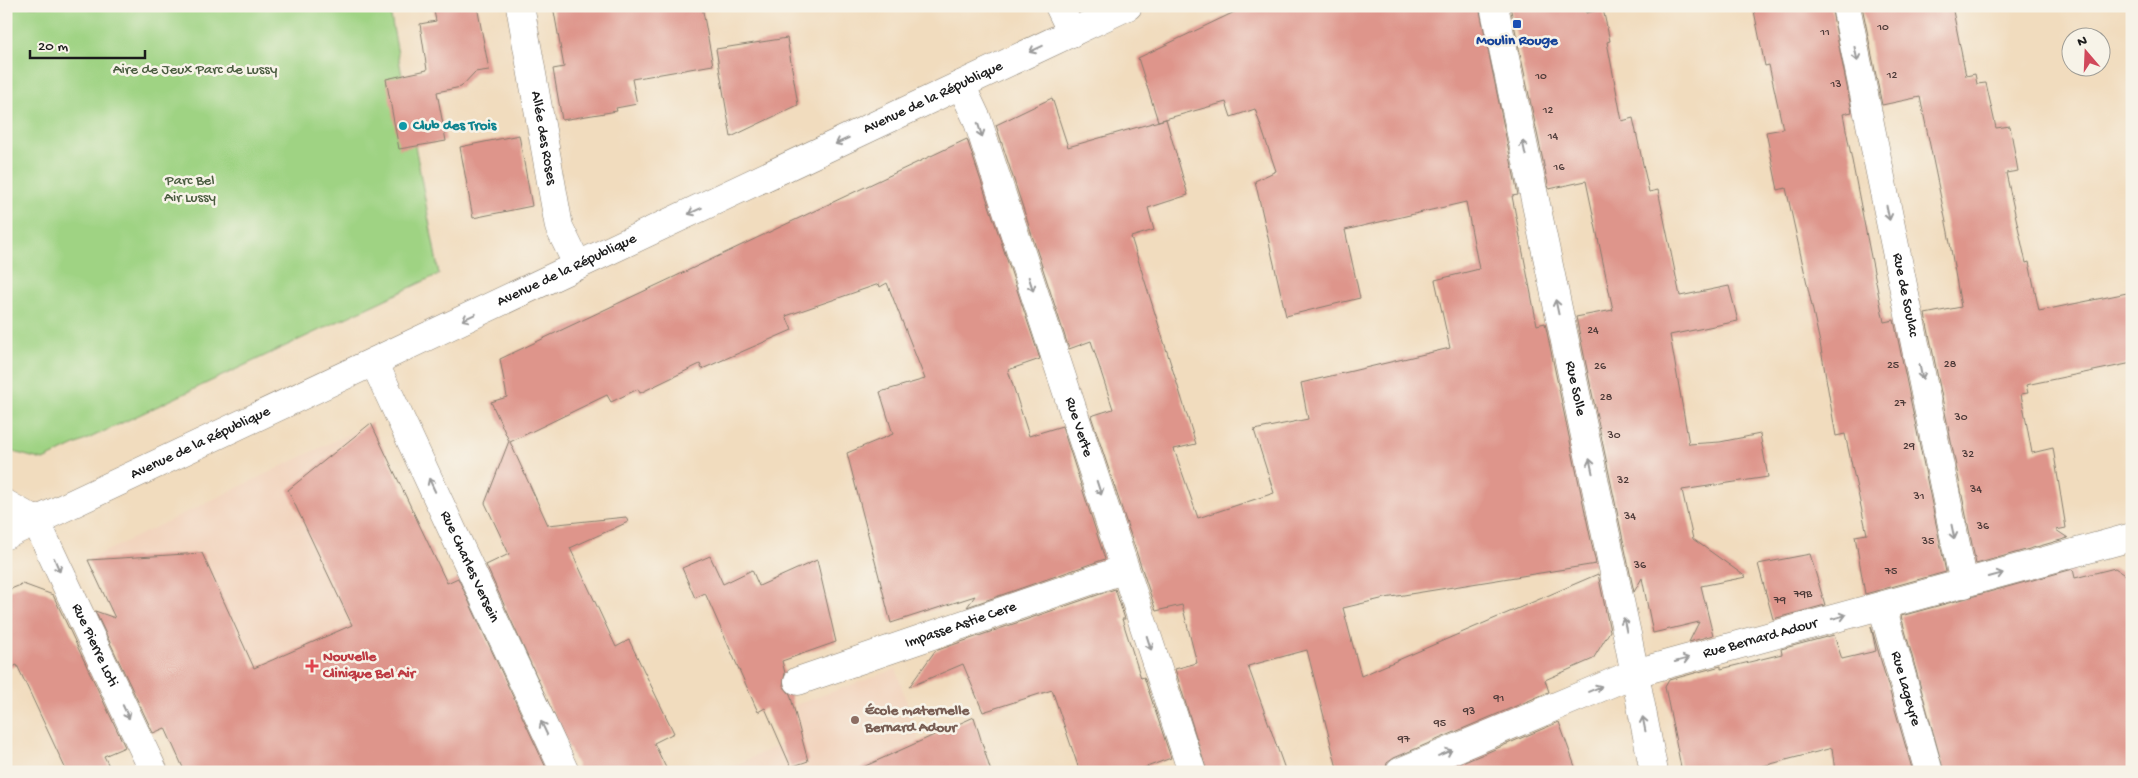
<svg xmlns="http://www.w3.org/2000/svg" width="2138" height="778" font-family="'Gochi Hand',sans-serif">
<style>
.built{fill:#f2d4be}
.green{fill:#9fd383;stroke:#5e7850}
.building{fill:#de958b}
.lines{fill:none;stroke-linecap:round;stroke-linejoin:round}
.minor-casing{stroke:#867c6d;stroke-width:29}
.major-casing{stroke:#867c6d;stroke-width:29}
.minor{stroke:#fff;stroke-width:28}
.major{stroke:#fff;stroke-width:28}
.oneway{stroke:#999}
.transit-dot{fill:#1a4fb4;stroke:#f7f3e8;stroke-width:2}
.culture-dot{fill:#0f9aa8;stroke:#f7f3e8;stroke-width:2}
.health-dot{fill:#e0444e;stroke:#f7f3e8;stroke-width:2}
.education-dot{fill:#8d6e63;stroke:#f7f3e8;stroke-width:2}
.labels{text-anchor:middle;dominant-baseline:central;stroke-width:5;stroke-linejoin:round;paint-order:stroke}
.number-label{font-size:12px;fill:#4c3a38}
.transit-label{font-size:15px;font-weight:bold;fill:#164399;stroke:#f7f3e8}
.park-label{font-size:15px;fill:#4a5c40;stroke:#f7f3e8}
.street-label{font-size:15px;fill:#1c1c1c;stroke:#f7f3e8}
.culture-label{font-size:15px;font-weight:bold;fill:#0d838f;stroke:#f7f3e8;text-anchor:start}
.health-label{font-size:15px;font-weight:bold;fill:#be3a42;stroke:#f7f3e8;text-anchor:start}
.education-label{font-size:15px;font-weight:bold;fill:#785e54;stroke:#f7f3e8;text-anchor:start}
</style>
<rect width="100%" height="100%" fill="#f7f3e8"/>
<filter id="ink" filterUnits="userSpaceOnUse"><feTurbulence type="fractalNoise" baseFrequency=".02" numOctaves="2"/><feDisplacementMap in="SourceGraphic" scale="10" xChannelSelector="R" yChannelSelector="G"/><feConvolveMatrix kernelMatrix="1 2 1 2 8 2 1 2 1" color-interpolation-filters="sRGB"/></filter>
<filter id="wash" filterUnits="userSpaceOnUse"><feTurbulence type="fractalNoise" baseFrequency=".0096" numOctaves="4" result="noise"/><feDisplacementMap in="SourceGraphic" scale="20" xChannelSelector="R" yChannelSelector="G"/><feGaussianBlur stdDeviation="1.12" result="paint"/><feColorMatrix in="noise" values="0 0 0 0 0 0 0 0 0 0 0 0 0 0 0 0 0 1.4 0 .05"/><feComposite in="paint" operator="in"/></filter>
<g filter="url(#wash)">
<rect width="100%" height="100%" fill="#f1dcbe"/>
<path class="built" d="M371 423 537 772H186L88 560Z
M896 669 929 772H721L800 735 795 705Z"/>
<path class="green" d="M6 6H389L439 274 43 460 6 450Z"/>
<g id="blocks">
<path class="building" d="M433 6H477L489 70 475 72 461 87 437 92 446 141 399 149 386 79 427 70 420 24 436 21Z
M553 6H702L713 65 632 79 637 104 616 108 617 111 562 120 553 69 564 67Z
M1247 6H1479L1518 195 1512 196 1537 325 1545 323 1596 564 1385 598 1343 608 1361 676 1598 574 1610 631 1593 659 1545 680 1549 692 1394 758 1387 763 1385 772H1338L1307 650 1248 666 1286 772H1207L1175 669 1197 663 1182 605 1156 611 1091 416 1113 409 1091 341 1069 349 996 125 1052 98 1068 147 1166 119 1188 195 1148 208 1154 230 1131 237 1196 444 1174 449 1198 518 1274 493 1254 430 1308 419 1301 383 1450 348 1435 280 1479 269 1466 202 1345 230 1360 298 1286 316 1255 181 1276 171 1255 109 1231 117 1226 102 1158 121 1138 58Z
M1510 6H1584L1586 13 1603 9 1610 41 1607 42 1622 121 1633 118 1649 192 1658 190 1680 296 1729 286 1738 321 1670 335 1689 444 1720 442 1760 434 1768 477 1682 490 1693 539 1746 577 1701 586 1713 635 1689 642 1699 622 1653 633 1642 578 1634 592 1576 317 1613 310 1586 181 1549 189Z
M1753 6H1831L1852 112 1843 114 1864 222 1884 322 1894 320 1946 572 1865 594 1855 536 1867 534 1845 434 1836 436 1820 343 1786 188 1778 190 1766 132 1783 129 1769 65 1765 66Z
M1862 6H1952L1966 76 1975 74 1977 84 1986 83 1996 128 2010 126 2018 171 2006 173 2026 263 2029 262 2039 311 2132 292V363L2026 385 2028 393 2021 394 2032 453 2053 448 2066 528 2056 530 2068 538 1976 564 1925 314 1961 307 1948 232 1920 97 1882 105Z
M787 38 798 105 731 137 716 49Z
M519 135 532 206 473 218 460 147Z
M967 139 1040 359 1008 370 1029 436 1062 426 1105 559 967 607 975 596 891 623 847 453 893 434 880 392 925 379 887 283 880 287 879 284 786 316 792 330 702 369 700 364 640 393 638 389 611 402 607 395 510 442 548 525 626 517 628 522 570 548 616 647 629 640 674 733 654 743 668 772H580L486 565 509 554 485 503 509 441 491 402 507 397 500 359Z
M371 423 447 583 458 578 548 772H185L165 728 153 733 95 611 115 618 88 560 202 553 254 668 352 625 288 490Z
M1810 554 1825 605 1773 619 1758 564Z
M710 556 723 584 752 570 759 586 817 560 836 642 782 661 785 673 783 686 790 694 808 761 791 767 765 708 758 712 705 593 695 598 682 568Z
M2115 568 2127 576 2132 592V772H1944L1901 616 2073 569 2075 578Z
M23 584 53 595 125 747 104 756 112 772H67L17 665 6 670V591Z
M1115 589 1125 619H1122L1141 678 1144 677 1171 758 1133 772H1080L1052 690 983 712 963 664 909 687 935 651Z
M1871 626 1913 772H1835L1832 748 1740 772H1682L1665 687 1669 680 1721 666V669L1782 654 1781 649 1834 635 1842 659 1876 651Z
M974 717 991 772H852L932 736Z
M1559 722 1577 772H1441Z"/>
</g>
</g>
<g filter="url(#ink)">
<use href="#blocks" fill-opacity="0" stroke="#867c6d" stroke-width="1"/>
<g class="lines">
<defs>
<g id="minor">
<path id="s1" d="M520 6 559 227 578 266"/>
<path d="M1059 6 1072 33"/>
<path id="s2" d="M1494 6 1628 639 1654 772"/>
<path id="s3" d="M1846 6 1964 584"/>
<path id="s4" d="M961 85 977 119 1192 772"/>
<path id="s5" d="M374 362 565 772"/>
<path id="s6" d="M6 504 36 521 154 772"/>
<path id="s7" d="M1882 606 1929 772"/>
<path id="s8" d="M798 681 1125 569"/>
<path id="s9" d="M1400 772 1635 673 2132 537"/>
</g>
<g id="major">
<path id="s10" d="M6 535 1128 6"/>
</g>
</defs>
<use href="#minor" class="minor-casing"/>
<use href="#major" class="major-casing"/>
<use href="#minor" class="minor"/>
<use href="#major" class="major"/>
</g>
<defs><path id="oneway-shaft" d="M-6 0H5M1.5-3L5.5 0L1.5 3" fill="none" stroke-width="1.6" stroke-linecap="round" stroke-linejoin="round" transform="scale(1.25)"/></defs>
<g class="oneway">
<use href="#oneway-shaft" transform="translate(1036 49) rotate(155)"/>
<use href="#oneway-shaft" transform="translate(1856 54) rotate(78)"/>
<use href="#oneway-shaft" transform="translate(980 130) rotate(72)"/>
<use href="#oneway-shaft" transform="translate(842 141) rotate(155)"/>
<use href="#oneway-shaft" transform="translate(1524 148) rotate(-102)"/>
<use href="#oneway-shaft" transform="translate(695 211) rotate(155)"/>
<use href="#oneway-shaft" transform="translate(1888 213) rotate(78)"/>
<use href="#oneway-shaft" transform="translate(1031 284) rotate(72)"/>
<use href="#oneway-shaft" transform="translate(1557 307) rotate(-102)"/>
<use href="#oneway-shaft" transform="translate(469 317) rotate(155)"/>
<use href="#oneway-shaft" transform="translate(1921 372) rotate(78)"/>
<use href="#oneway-shaft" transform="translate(1591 466) rotate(-102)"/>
<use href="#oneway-shaft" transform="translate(432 485) rotate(-115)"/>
<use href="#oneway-shaft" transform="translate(1099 488) rotate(72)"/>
<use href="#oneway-shaft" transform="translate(1953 532) rotate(78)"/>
<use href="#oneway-shaft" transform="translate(57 565) rotate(67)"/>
<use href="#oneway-shaft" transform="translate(1996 575) rotate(-15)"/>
<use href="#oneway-shaft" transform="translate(1839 617) rotate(-15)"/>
<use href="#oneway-shaft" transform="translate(1625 625) rotate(-102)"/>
<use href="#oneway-shaft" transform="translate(1149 643) rotate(72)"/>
<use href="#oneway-shaft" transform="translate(1682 660) rotate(-15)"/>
<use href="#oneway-shaft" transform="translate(1595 689) rotate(-23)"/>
<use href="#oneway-shaft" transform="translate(126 712) rotate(65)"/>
<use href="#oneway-shaft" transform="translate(1644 724) rotate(-101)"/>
<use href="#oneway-shaft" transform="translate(544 728) rotate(-115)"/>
<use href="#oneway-shaft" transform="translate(1445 753) rotate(-23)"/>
</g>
</g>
<rect class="transit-dot" x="1512" y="19" width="10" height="10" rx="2.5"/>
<circle class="culture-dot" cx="403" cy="126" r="5"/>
<path class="health-dot" d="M309.5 658.5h5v5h5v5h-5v5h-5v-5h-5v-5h5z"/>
<circle class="education-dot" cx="855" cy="720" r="5"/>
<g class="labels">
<g class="number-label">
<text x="1883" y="28">10</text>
<text x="1825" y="33">11</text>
<text x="1892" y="76">12</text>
<text x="1541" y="77">10</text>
<text x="1836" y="85">13</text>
<text x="1548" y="111">12</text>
<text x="1553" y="137">14</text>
<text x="1559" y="168">16</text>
<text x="1593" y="331">24</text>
<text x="1950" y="365">28</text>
<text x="1893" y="366">25</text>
<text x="1600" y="367">26</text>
<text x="1606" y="398">28</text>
<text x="1900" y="404">27</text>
<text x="1961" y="418">30</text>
<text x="1614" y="436">30</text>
<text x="1909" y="447">29</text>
<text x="1968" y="455">32</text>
<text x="1623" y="481">32</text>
<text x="1976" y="490">34</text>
<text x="1919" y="497">31</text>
<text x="1630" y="517">34</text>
<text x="1983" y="527">36</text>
<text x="1928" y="542">35</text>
<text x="1640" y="566">36</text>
<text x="1891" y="572">75</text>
<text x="1803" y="595">79B</text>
<text x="1780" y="601">79</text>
<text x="1499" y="699">91</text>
<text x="1469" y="712">93</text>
<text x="1440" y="724">95</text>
<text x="1404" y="740">97</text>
</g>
<g class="transit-label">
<text x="1517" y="41">Moulin Rouge</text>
</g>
<g class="park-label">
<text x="195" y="70">Aire de Jeux Parc de Lussy</text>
<text x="190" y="181">Parc Bel<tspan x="190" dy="17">Air Lussy</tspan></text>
</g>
<g class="street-label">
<text stroke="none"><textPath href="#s10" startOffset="1025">Avenue de la République</textPath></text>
<text stroke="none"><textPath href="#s1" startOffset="134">Allée des Roses</textPath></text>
<text stroke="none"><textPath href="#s10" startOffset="620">Avenue de la République</textPath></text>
<text stroke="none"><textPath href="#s3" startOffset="295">Rue de Soulac</textPath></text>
<text stroke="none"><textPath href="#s2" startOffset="391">Rue Solle</textPath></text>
<text stroke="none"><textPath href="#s4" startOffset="362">Rue Verte</textPath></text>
<text stroke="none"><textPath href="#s10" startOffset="215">Avenue de la République</textPath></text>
<text stroke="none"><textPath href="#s5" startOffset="226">Rue Charles Versein</textPath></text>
<text stroke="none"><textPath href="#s8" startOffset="172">Impasse Astie Cere</textPath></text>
<text stroke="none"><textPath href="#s9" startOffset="385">Rue Bernard Adour</textPath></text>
<text stroke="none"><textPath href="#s6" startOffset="172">Rue Pierre Loti</textPath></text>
<text stroke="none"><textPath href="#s7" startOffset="86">Rue Lageyre</textPath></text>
</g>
<g class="culture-label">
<text x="413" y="126">Club des Trois</text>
</g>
<g class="health-label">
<text x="323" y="657">Nouvelle<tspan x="323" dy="17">Clinique Bel Air</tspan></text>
</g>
<g class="education-label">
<text x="865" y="711">École maternelle<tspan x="865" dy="17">Bernard Adour</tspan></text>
</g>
</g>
<rect width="2138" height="778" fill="none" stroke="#f7f3e8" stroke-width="25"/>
<g transform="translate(2086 52) rotate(341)"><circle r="24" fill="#f7f3e8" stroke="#9f9d96"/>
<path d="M0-4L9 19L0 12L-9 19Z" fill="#d1495b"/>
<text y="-8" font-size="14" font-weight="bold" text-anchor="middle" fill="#1c1c1c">N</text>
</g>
<path d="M30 50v8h115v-8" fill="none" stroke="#1c1c1c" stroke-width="2.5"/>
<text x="38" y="50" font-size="15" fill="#1c1c1c" stroke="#f7f3e8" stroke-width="4" paint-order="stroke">20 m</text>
</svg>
